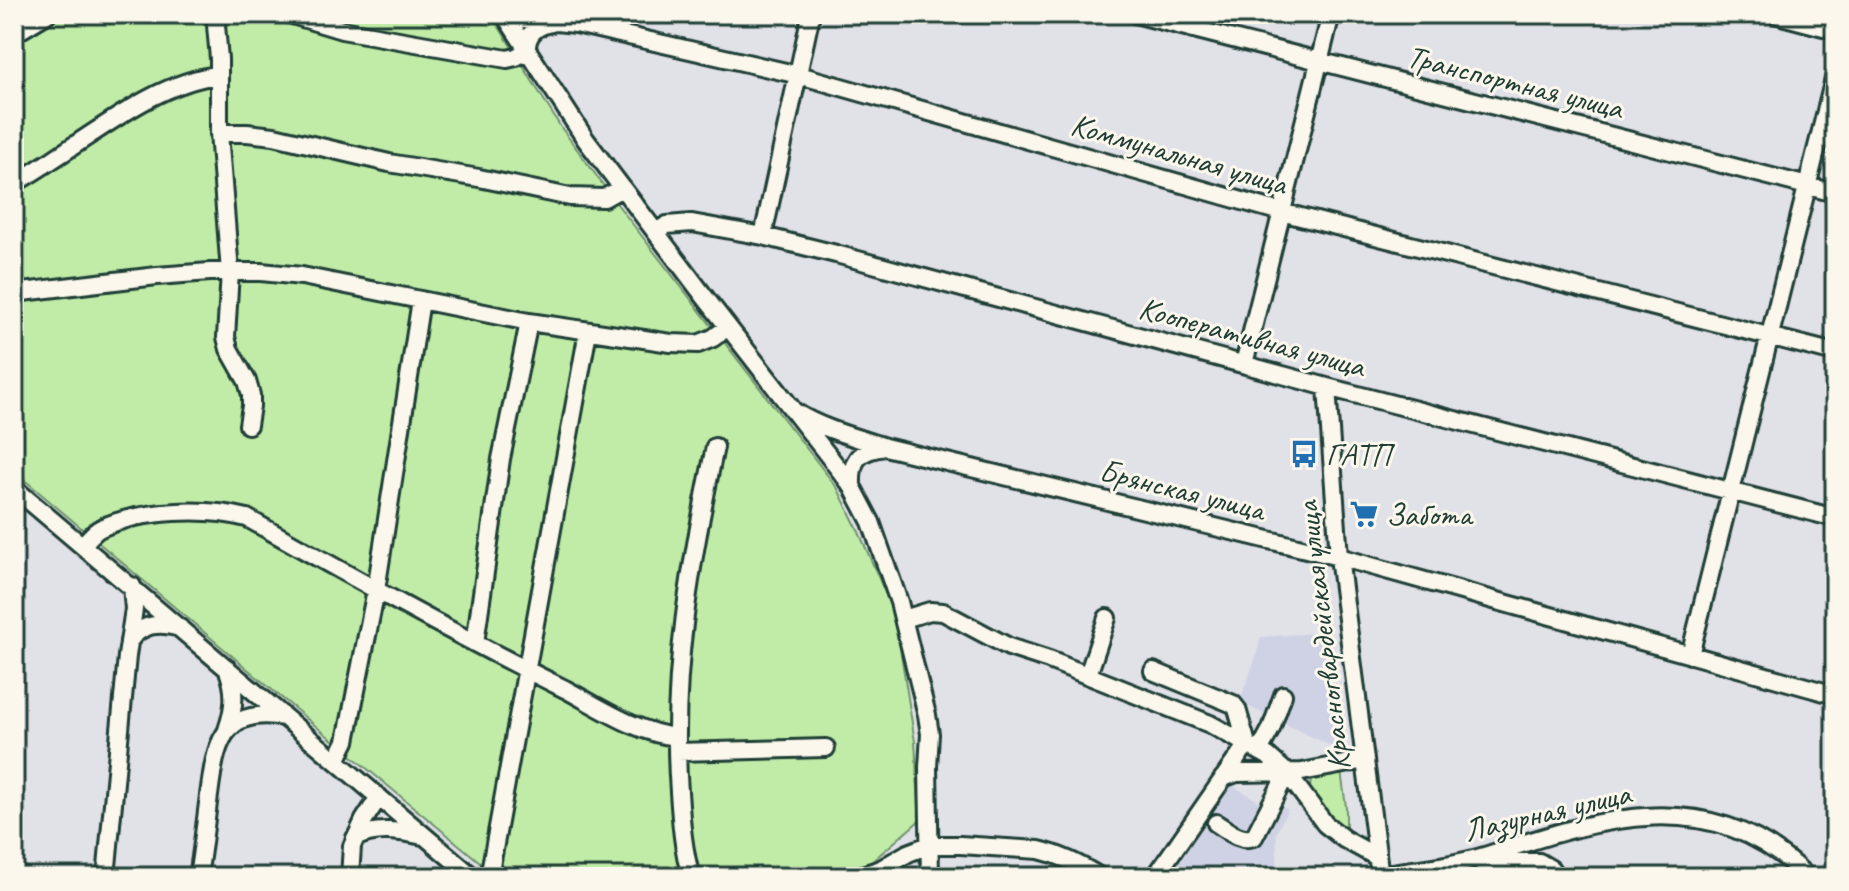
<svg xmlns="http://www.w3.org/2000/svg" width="1849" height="891" font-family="Caveat,sans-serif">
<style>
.built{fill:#cfd2e5}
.green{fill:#c1eca8;stroke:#70946e;stroke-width:2}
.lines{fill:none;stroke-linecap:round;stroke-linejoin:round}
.minor-casing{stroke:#1f3d34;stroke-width:22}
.minor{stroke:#fbf7ec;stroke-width:16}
.labels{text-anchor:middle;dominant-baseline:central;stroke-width:6;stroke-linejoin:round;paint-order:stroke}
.street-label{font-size:32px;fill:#1f3d34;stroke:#fbf7ec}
.poi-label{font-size:32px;fill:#1f3d34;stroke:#fbf7ec;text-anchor:start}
</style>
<rect width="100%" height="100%" fill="#e1e1e8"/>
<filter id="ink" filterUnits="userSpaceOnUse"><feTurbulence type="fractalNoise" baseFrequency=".0125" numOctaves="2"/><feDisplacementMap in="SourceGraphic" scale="16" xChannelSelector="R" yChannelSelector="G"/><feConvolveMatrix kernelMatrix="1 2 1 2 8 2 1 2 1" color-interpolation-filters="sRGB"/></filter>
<g filter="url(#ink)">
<path class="built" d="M1316 633 1318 636 1325 635 1335 748 1243 704 1241 697 1255 660 1261 637Z
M1229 783 1258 801 1288 809 1276 834 1278 877H1168Z"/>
<path class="green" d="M14 14H491L560 126 617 204 838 489 859 532 895 616 915 742 920 820 870 863 824 877H498L277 694 14 471Z
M1341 771 1346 807V827L1343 829 1332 821 1310 788 1311 779 1314 776Z"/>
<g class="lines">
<defs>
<path id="minor" d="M215 14 219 59V133L230 272 226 337 229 349 247 381 251 395V406L248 425
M289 14 342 30 507 59 516 57 527 51C526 34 536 26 552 23
M504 14 586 140 704 296 852 486 871 522 899 602 927 715 930 734 928 767 930 877
M1135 14 1835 193
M1774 14 1835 30
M506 17 576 24 799 75 1281 212 1835 353
M14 34 47 14
M219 133H247L274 136 389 163 479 178 570 197 604 198 622 188
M14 183C27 177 39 168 52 160 101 129 160 81 219 75
M656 232 667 225 692 223 763 236 836 254 1327 387 1835 518
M763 236 811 14
M14 293 157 276 210 272H261L302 276 529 322 671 343 698 344 713 338 728 327
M1244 364 1331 14
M1327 387 1339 557 1380 877
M795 412C822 429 854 437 885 447L1339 557 1835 695
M852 486C851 460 857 451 884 447
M14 488 473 877
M83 545C88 539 94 531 101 528 141 510 205 507 247 518 352 577 457 636 565 689 599 707 639 734 677 737
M904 619 930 611 943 612 1009 647 1049 660 1210 724 1268 756 1287 773 1325 824 1344 839 1377 857
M129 641C142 623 160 622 180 628
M475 643 501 459 529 322
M1690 655 1835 75
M227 668C236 690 235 707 227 730
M1153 671 1233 704 1237 709 1247 744 1155 877
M1088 675 1107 618
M1259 751 1271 729 1283 695
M677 752 826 748
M336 761 346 741 376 590 421 300
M1223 778 1237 773 1302 772 1365 760
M1216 823C1227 830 1240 842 1254 837L1287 773
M355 838C376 827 400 831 423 836
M1481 862H1539L1551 869 1556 877
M1380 875C1416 869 1453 866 1488 855 1599 818 1712 782 1807 877
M106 877 127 656 134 609 132 586
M198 877C202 852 205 827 208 803 215 751 217 706 284 717
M350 877 352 846 364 820 379 797
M489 877 588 331
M691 877C683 849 681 821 679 792 670 675 691 561 715 447
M856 877 881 869 908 853 929 845H960L1039 850C1061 855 1081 865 1100 877"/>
</defs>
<use href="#minor" class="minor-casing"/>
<use href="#minor" class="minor"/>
</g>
</g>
<defs>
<symbol id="bus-bare" viewBox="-9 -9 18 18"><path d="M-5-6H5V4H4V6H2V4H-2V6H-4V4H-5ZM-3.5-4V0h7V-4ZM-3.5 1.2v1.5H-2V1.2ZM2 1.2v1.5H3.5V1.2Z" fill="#1f6fb2" stroke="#fbf7ec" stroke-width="2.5" paint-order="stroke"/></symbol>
<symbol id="supermarket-bare" viewBox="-9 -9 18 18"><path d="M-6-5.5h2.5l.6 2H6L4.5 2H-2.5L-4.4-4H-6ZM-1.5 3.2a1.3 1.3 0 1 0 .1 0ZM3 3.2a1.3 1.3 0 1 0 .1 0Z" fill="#1f6fb2" stroke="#fbf7ec" stroke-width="2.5" paint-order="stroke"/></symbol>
</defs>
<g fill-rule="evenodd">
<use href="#bus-bare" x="1284" y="434" width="40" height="40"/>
<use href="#supermarket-bare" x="1344" y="494" width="40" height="40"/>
</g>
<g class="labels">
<g class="street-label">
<text transform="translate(1515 82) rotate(14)">Транспортная улица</text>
<text transform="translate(1179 154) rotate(16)">Коммунальная улица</text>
<text transform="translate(1252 337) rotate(15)">Кооперативная улица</text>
<text transform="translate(1182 490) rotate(14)">Брянская улица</text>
<text transform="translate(1323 636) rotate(-97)">Красногвардейская улица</text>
<text transform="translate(1547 812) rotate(-13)">Лазурная улица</text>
</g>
<g class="poi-label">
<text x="1326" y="454">ГАТП</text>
<text x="1386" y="514">Забота</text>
</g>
</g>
<rect width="1849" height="891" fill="none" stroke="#fbf7ec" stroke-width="48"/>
<rect x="24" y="24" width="1801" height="843" fill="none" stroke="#1f3d34" stroke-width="3" filter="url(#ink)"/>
</svg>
